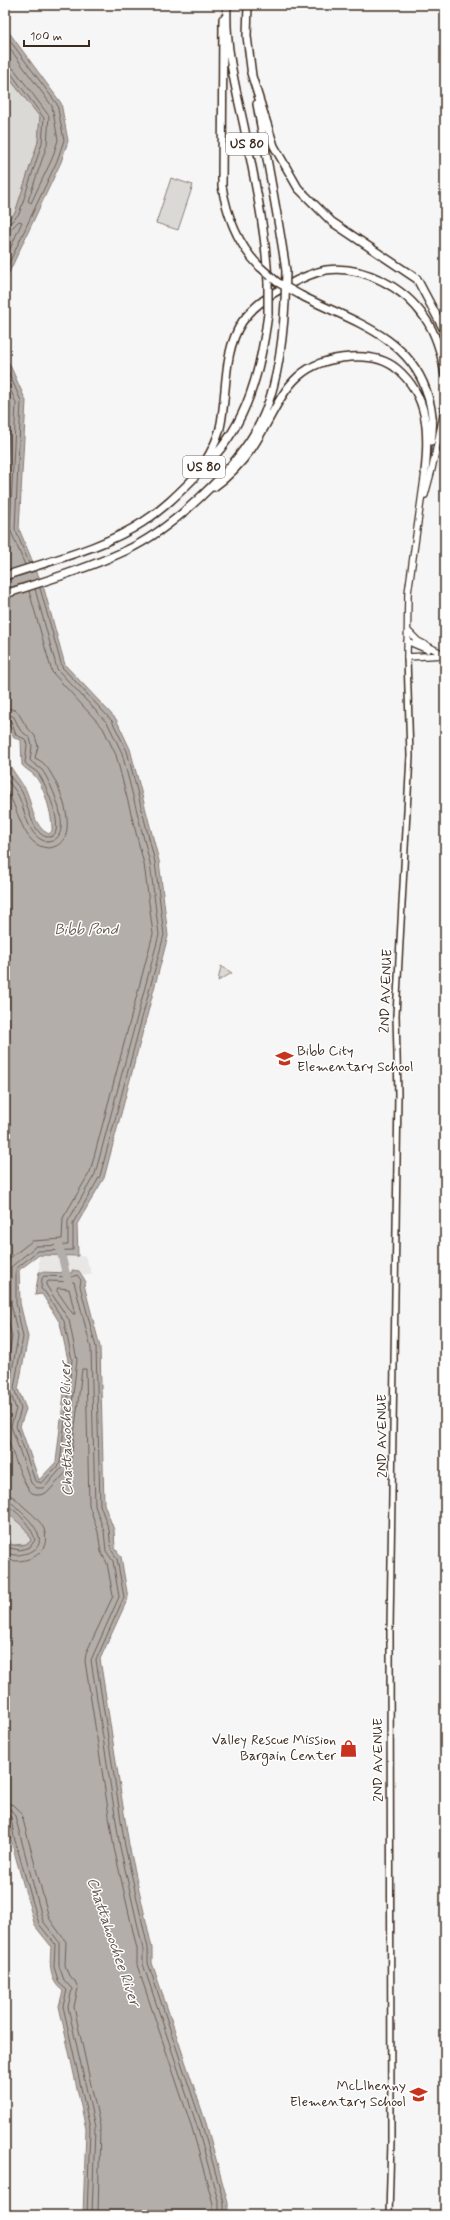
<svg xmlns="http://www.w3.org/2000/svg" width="450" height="2220" font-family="Mynerve,sans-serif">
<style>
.built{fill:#e9e7e6}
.green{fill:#dbd9d6;stroke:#8b827a}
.water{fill:#b4aeaa;stroke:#847972}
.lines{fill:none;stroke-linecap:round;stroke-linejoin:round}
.shore{stroke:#6b5f56;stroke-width:1}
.river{stroke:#b4aeaa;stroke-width:8}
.secondary-casing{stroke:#3b2a1e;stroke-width:8}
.primary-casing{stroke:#3b2a1e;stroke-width:8}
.motorway-casing{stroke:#3b2a1e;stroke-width:10}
.secondary{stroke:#fff;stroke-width:5}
.primary{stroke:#fff;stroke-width:5.5}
.motorway{stroke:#fff;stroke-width:7}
.motorway-bridge-casing{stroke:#3b2a1e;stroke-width:10;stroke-linecap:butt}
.motorway-bridge{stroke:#fff;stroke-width:7}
.labels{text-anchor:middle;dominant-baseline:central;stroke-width:3;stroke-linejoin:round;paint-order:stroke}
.shield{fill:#fff;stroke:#766a62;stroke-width:1}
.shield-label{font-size:13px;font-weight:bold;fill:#3b2a1e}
.street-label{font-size:14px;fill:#3b2a1e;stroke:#fff}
.poi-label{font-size:14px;fill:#3b2a1e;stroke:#fff;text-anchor:end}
.water-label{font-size:15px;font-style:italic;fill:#65584f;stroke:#fff}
</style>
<rect width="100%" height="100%" fill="#f7f6f6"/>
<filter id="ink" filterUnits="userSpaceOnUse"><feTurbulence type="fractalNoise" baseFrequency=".025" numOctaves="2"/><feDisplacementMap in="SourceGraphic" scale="8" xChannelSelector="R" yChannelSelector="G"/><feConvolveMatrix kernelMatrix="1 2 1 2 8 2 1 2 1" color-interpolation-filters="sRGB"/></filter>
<g filter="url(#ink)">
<path class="built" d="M39 1255 85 1256 92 1274 84 1276 79 1271 72 1270V1273L39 1272Z"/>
<path class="green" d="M5 73 40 117 38 142 15 213 5 222Z
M171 178 193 185 178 230 156 223Z
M221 966 232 973 218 981Z
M5 1506C10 1520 27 1523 31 1541L27 1544 11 1545 5 1523Z"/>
<path class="water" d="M5 20 8 31 61 103 68 141 61 162 5 281V222L15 213 38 142 40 117 5 73Z
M5 354 26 401 19 529 44 589 65 665 116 719 130 749 159 861 168 936 104 1178 77 1224 78 1256 39 1255 19 1270 20 1303 28 1337 18 1389 26 1409 20 1426 39 1480 56 1462 68 1360 60 1323 42 1294 35 1295 39 1272 72 1273V1270L79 1271 86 1282 84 1285 100 1347 104 1504 114 1530 115 1548 121 1557 128 1598 100 1659 129 1845 152 1948V1963L206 2123 228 2203V2215H83L86 2129 59 2006 63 1991C48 1980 50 1963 51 1946L35 1926 10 1837 5 1807V1523L11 1545C19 1546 25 1546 31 1541 28 1524 10 1521 5 1506V755C10 769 19 778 26 790 32 804 33 827 49 834L52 831C53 817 44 785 34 775 30 771 25 769 22 765L21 740 14 738 10 727 5 722Z"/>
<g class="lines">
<path class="shore" d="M5 34 57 104 64 140 57 161 5 272
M5 42 52 106 58 140 52 159 31 203 28 201 47 145 49 116 14 69 5 65
M5 70 10 72 44 118 42 143 19 214 9 224 5 225
M5 230 11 229 19 221 22 222 5 260
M5 364 21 401 15 529 29 563
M5 376 16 403 10 529 25 565
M5 391 10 404 5 513
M40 588 62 667 112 721 127 751 155 862 164 935 100 1176 73 1223V1250L37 1251 16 1269V1303L23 1337 14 1388 21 1409 16 1426 35 1481 42 1483 60 1463 72 1360 64 1321 45 1292 41 1289 42 1278 44 1276 71 1277 77 1275 81 1280 80 1286 96 1347 100 1505 109 1530 111 1549 117 1559 124 1597 96 1660 125 1846 148 1948V1963L202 2125 224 2203V2215
M35 589 57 669 108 724 122 753 150 863 159 935 95 1174 68 1221V1245L36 1246 11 1267V1303L18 1337 9 1388 16 1409 11 1426 31 1483 37 1488H44L65 1464 77 1360 69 1320 46 1285 48 1281 74 1282 91 1348 95 1506 104 1531 106 1551 113 1561 119 1597 91 1660 120 1847 143 1949V1964L197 2126 219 2204V2215
M5 707 17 711 26 726 35 736 38 746 35 758C39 760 43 762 45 765 59 781 85 843 49 848 21 847 19 806 5 788
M5 713 14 717 20 730 30 738 32 746 30 760C33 764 38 766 42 770 51 782 77 839 48 842 27 838 26 811 18 795 15 789 9 783 5 777
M5 719 11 721 16 735 25 739 27 745 25 763C29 767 33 769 37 772 44 779 69 836 49 837 33 838 27 802 22 792 17 783 8 777 5 767
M5 1266 10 1258 32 1241 62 1239 63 1218 90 1172 153 934 144 864 116 755 103 728 52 672 29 591
M58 1288 69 1289 75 1314H73L57 1291Z
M5 1304 12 1337 5 1378
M5 1396C12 1415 5 1411 5 1426 6 1437 24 1488 32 1493L40 1495 48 1492 70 1468 82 1369H86L89 1505 98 1532 101 1552 107 1563 113 1596 86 1653 85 1661 114 1848 137 1949V1965L192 2128 213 2204V2215
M5 1495C14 1495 17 1500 23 1506 31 1513 39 1519 44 1529 53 1554 25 1566 5 1559
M5 1501C12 1501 15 1506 20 1511 34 1523 54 1548 23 1554 17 1556 10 1555 5 1552
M5 1506C16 1507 33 1529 35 1540L30 1547 20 1550 9 1548 5 1540
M5 1803 14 1805 21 1812 49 1918 66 1942 65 1965 69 1976 75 1981 78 1988 74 2007 100 2126 98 2215
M5 1809 11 1810 15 1816 43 1921 59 1942V1966L64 1980 72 1989 68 2007 95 2127 92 2215
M5 1814 11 1817 14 1837 39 1924 55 1944 54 1967 59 1983 67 1990 63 2006 90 2128 87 2215"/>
<path class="river" d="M59 1245 68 1282"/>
<defs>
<path id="secondary" d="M389 2215 391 2141 390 1629 398 1094 396 1015 410 756 407 657"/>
<path id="primary" d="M425 472 408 593 407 657 445 655
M425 495 432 469 445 406
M408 631 418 641 445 655
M407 641 428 650"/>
<path id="motorway" d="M227 5C225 47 235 85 244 126 254 178 266 230 268 283
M248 5 247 36 252 76
M223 19 222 186C227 216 238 245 260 267
M251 73 274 146 298 188 332 222 417 279 444 330 445 336
M257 104C267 160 278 215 286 271
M302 296C349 320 407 335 426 390 432 408 434 422 431 441
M208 463C248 423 261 368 268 314
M191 481C204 465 215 448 220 428 228 392 222 354 242 322 254 305 269 295 286 286 299 279 311 273 326 270 363 265 404 287 425 318 436 334 442 356 445 375
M214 487C228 477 242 462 252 448 282 403 286 361 351 357 367 356 384 358 397 369 429 396 429 434 425 472
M5 576C49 561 104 548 143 522 162 510 178 494 194 478
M5 594C45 581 86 569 125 551 171 530 237 469 260 423 277 389 283 340 285 302"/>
</defs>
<use href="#secondary" class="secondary-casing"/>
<use href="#primary" class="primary-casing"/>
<use href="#motorway" class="motorway-casing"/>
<use href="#secondary" class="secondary"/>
<use href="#primary" class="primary"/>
<use href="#motorway" class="motorway"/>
<defs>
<path id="motorway-bridge" d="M260 267 277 282 302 296
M268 283V314
M285 302 286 271"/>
</defs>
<use href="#motorway-bridge" class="motorway-bridge-casing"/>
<use href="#motorway-bridge" class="motorway-bridge"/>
</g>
</g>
<defs>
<symbol id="school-bare" viewBox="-9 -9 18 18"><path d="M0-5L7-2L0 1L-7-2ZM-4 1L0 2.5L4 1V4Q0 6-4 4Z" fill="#c8321e" stroke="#fff" stroke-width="2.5" paint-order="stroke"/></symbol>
<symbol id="shop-bare" viewBox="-9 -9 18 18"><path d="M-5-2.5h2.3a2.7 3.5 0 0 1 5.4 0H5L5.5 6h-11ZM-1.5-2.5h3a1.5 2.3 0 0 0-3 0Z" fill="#c8321e" stroke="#fff" stroke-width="2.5" paint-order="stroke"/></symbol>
</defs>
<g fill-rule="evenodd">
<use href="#school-bare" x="272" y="1046" width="25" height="25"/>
<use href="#shop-bare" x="336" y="1736" width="25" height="25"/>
<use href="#school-bare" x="406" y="2082" width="25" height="25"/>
</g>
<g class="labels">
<g class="shield">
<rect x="226" y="133" width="42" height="22" rx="3"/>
<rect x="183" y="456" width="42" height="22" rx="3"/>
</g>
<g class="shield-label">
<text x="247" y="144">US 80</text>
<text x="204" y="467">US 80</text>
</g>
<g class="street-label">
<text transform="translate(386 991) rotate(-88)">2ND AVENUE</text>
<text transform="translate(382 1436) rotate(-90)">2ND AVENUE</text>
<text transform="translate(378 1760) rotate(-90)">2ND AVENUE</text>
</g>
<g class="poi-label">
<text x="297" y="1051" text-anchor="start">Bibb City<tspan x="297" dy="16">Elementary School</tspan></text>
<text x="336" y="1740">Valley Rescue Mission<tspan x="336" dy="16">Bargain Center</tspan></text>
<text x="406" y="2086">McLlhenny<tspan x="406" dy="16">Elementary School</tspan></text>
</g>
<g class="water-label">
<text x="86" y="930">Bibb Pond</text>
<text transform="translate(67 1429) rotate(-91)">Chattahoochee River</text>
<text transform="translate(113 1942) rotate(71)">Chattahoochee River</text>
</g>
</g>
<rect width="450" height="2220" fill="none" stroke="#fff" stroke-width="20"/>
<rect x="10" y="10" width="430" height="2200" fill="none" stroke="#3b2a1e" stroke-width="1.5" filter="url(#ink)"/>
<path d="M24 40v6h65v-6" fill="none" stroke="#3b2a1e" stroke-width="2"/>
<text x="30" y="40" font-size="12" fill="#3b2a1e" stroke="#ffffff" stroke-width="3" paint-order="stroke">100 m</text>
</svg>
